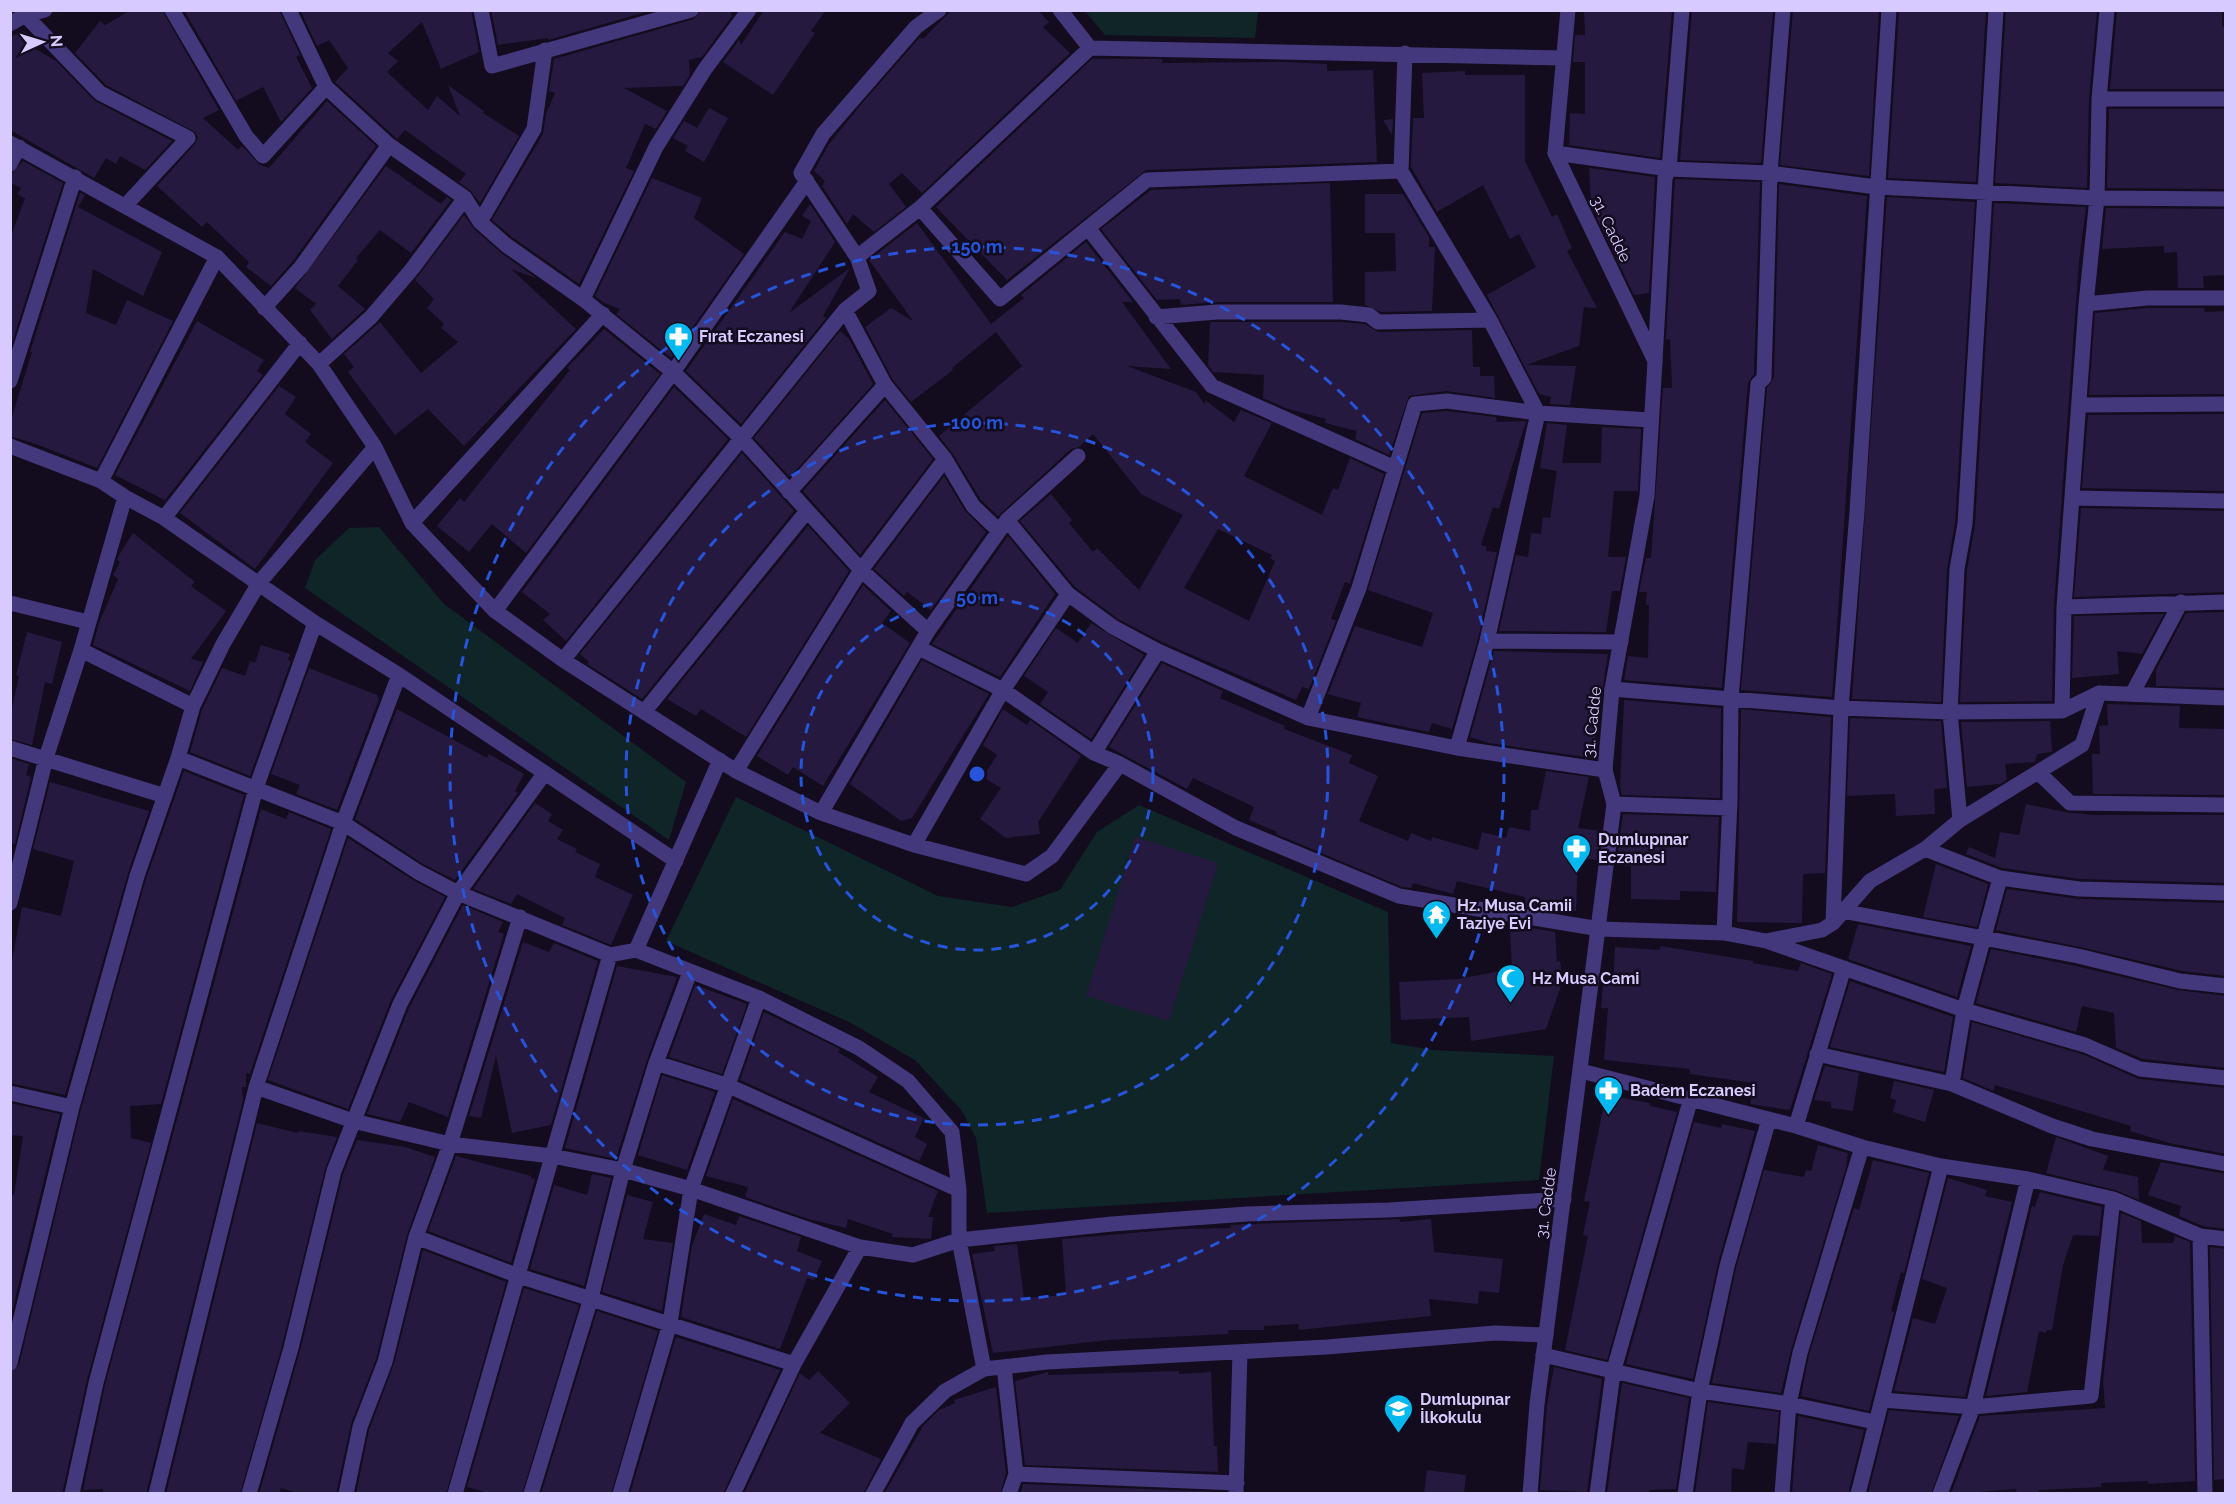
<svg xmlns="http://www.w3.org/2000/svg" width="2236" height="1504" font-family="Raleway,sans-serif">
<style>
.green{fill:#102528}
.building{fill:#26193f;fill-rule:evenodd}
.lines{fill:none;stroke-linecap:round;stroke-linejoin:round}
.minor{stroke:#44387c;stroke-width:15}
.tertiary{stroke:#44387c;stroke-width:15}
.ring{fill:none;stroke:#2654da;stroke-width:3;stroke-dasharray:10 8}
.labels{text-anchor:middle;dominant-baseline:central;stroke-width:5;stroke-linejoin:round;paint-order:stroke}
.street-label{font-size:16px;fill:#d7cafe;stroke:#120c1e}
.poi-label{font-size:16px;font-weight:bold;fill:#d7cafe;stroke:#120c1e;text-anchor:start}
.centre{fill:#2654da;stroke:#120c1e;stroke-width:3}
.ring-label{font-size:18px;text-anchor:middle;font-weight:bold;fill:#2654da;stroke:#120c1e;stroke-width:5;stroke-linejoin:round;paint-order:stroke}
</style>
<rect width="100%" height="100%" fill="#120c1e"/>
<path class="green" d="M1085 11H1258L1255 38 1105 35Z
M379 527 444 604 686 782 669 840 305 588 315 560 349 528Z
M736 797 938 896 1012 907 1060 890 1097 832 1139 805 1388 912 1391 1043 1433 1050 1554 1056 1539 1180 987 1213 976 1138 962 1111 915 1060 849 1022 666 941Z"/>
<path class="building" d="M131 10H162L219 110 203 118 238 150 242 146 260 165 269 168 327 101 376 146 293 261 271 286 246 267 249 262 207 222 202 227 157 186 195 144 198 137 195 132 106 85 75 53 100 21 105 25Z
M184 10H279L300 55 296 57 312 88 281 122 263 87 236 101Z
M300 10H471L479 52 441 69 422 22 388 53 398 61 387 72 428 110 437 96 460 116 448 85 484 111 483 113 519 136 480 203 471 191 459 182 466 174 405 130 397 139 395 137 335 82 348 68 329 40 317 46Z
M491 10H653L548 40V38L498 45Z
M700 10H730L732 16 702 57 689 60 690 75 683 86 624 88 667 111 656 129 645 124 626 168 634 171 579 284 512 237 492 220 543 134 546 114 555 93 549 91 554 59 694 19Z
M764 10H826L811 31 815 33 773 95 723 62 739 40 741 45Z
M952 10H1038L1049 22 1043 27 1070 53 922 193 902 173 889 184 906 207 874 232 853 214 847 224 822 186 825 181 814 171 829 144 865 100 920 37 923 39Z
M1584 10H1672L1660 158 1569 145 1570 113 1585 114V62H1573V60L1575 35H1585Z
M1692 10H1773L1761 163 1680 160Z
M1793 10H1879L1869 176 1780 165Z
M1899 10H1986L1976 182 1888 178Z
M2006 10H2097L2089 99 2087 188 1995 183Z
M2117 10H2222V27L2226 26V89H2110Z
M23 31 38 42 34 48 56 61 95 101 172 141 145 170 120 156 116 164 106 158 94 178 10 130V37Z
M1092 59H1162V63L1284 62 1327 64V71L1373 70 1377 162 1146 170 1007 280 936 207Z
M1465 71V75H1525V161L1552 217 1557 214 1572 248 1567 251 1597 308 1584 307 1579 346 1526 365 1576 366 1570 405 1550 404 1551 397 1539 394 1487 295 1536 267 1519 234 1510 239 1483 185 1437 212 1411 167 1413 118H1424L1422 73Z
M709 108 728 118 704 162 685 151 688 146 673 138 684 121 697 128Z
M2109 109H2226V189L2107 188Z
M1393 119 1392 135 1383 120Z
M23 161 63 183 11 346 10 239 25 198 17 194 21 188 10 183V175Z
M386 166 441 204 447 197 451 200 411 253 380 230 356 258 358 260 338 286 365 309 332 339 310 310 316 304 295 288Z
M1589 168 1655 177 1649 293 1634 295 1591 206Z
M652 178 702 198 694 218 744 254 671 358 616 314 620 309 604 303 595 296Z
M1675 179 1760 182 1754 374 1748 383 1722 688 1624 680 1628 656 1648 658 1649 605H1646L1647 592H1639L1646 558H1651L1663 388H1672L1670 339H1666Z
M1330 183 1333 302H1217L1181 305 1180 299 1157 300 1101 229 1151 190Z
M1779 184 1867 196 1832 697 1741 690 1767 388 1774 378Z
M80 193 85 195 78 207 162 252 143 296 93 269 86 313 116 325 127 300 173 321 97 468 36 444 10 436V423L32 352H30Z
M1365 194H1403L1429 237V247H1435L1432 311 1381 312 1365 305V272L1396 271 1395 233H1365Z
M1887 197 1975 202 1955 523 1947 569 1941 702 1852 699Z
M1994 203 2086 207 2079 261 2054 606 2052 701H2049L1960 702 1967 570 1975 525Z
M810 204 835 242 789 313 850 268 823 316 826 318 741 424 686 371 785 232 802 239 811 221 802 216Z
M2106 208 2226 209V275L2203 276 2204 288H2178L2177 252 2164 253V246L2102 249Z
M464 215 474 229 500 252 536 278 511 269 576 329 464 446 428 409 395 435 348 372 354 367 344 354 380 322 421 373 458 342 441 328 444 324 427 308 434 299 415 280Z
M917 223 991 324 1024 298 1021 295 1086 242 1133 302H1122L1171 369 1127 366 1196 392 1205 405V400L1234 422 1241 410 1272 423 1244 476 1322 515 1333 488 1338 490 1350 458 1384 474 1350 584 1345 582 1331 619 1336 620 1309 689 1302 687 1296 700 1162 642 1118 619 1075 587 1020 521 1051 494 1072 520 1069 523 1093 552 1097 548 1139 590 1183 515 1141 494 1093 434 1079 447 1071 449 998 516 981 500 953 454 939 436 1022 366 996 332 952 368 953 370 911 402 893 380 865 327 891 308 913 321 869 260ZM1218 529 1272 555 1270 558 1275 561 1249 621 1184 588Z
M2147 308H2204L2205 312 2226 311V394L2089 395 2095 313Z
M197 321 264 360 257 371 263 375 165 500 115 475Z
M1210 322H1340L1365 324 1378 332 1472 330 1473 367H1480V376H1494L1495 398 1446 391 1409 396 1389 455 1355 439 1357 431 1325 423 1326 419 1285 408 1263 398 1264 375 1213 372 1208 365Z
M604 329 660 374 526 553 492 524 469 552 437 526 460 498 464 502 570 370 567 368Z
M840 331 849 339 873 384 790 477 754 438Z
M279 386 296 397 285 414 311 434 305 442 333 463 255 569 180 513Z
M674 387 728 439 566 641 543 620 550 614 522 592Z
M885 400 933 459 860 555 803 491Z
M1447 411 1496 417 1497 422 1526 421 1499 509 1493 507 1481 545 1487 547 1486 551 1497 552 1478 639 1452 729 1432 723 1429 732 1357 717 1361 703 1328 694 1355 626 1422 647 1433 613 1368 590 1422 413Z
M2226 414V491L2082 488 2088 415Z
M1547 423 1567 425 1562 463H1601L1602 427 1641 429 1638 491H1614L1608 557H1626L1620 591H1612L1606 632 1499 631 1516 555 1528 557 1531 533 1541 534 1543 517 1550 518 1557 471 1540 468Z
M742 453 794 511 642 699 587 664 589 662 580 654Z
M944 476 965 511 986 532 931 610 907 592 904 596 874 569Z
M2081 508 2226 511V592L2074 597Z
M808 526 849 571 746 737 701 709 696 716 667 699Z
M133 533 195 582 191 586 226 611 191 659 203 662 190 691 93 645 99 623 118 579 113 575 120 562 117 560 119 555Z
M1008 536 1055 594 1000 677 932 644Z
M863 585 891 611 882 623 910 643 823 786 793 767 788 775 757 756Z
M2226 612V688L2156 686V670L2186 613Z
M2164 614 2142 654 2117 651 2119 674 2072 678 2074 616Z
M1091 623 1144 655 1091 739 1040 704 1048 692 1024 676 1056 628 1078 643Z
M27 632 62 642 52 684 45 682 32 745 10 739V717L19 676 16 675Z
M261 645 290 654 288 660 291 661 250 776 190 752 202 710 222 668 245 676 250 661 255 663Z
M1494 651 1608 654 1592 758 1489 743 1470 737Z
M922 660 989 694 912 818 901 821 850 784Z
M1162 663 1223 691 1220 698 1285 726 1284 729 1352 755 1349 763 1378 776 1359 821 1408 841 1411 833 1431 841 1432 837 1478 850 1482 832 1506 838 1509 827 1530 831 1531 810H1538L1546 771 1589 777 1578 828 1601 831 1597 860 1578 858 1576 911 1554 912 1526 907 1525 897 1457 881 1453 894 1413 883 1411 888 1402 887 1276 834 1277 832 1249 820 1254 807 1193 778 1187 789 1109 747Z
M309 668 377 695 379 699 337 810 296 794 300 785 271 774Z
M1624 700 1721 708 1720 798 1622 795 1620 787Z
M2107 704 2180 706 2179 728 2226 729V795L2093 794 2092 754H2100L2099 726 2108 725Z
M397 709 487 758 489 754 524 774 515 791 518 793 455 880 423 864 355 819Z
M1003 709 1027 725 1030 720 1081 756 1038 822 1040 834 1006 838 980 819 1001 788 983 777 997 755 983 745Z
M1741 709 1831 717 1825 873 1803 874 1802 923 1737 922Z
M1850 718 1941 721 1947 788 1934 789 1935 814 1896 816 1895 794 1847 796Z
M2050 721 2052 752 2037 754 2035 762 2005 764 2007 780 2000 784 1967 787 1961 722Z
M10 758 29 764 26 775 31 777 15 844 10 843Z
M184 771 244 795 161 1104 130 1106 131 1138 151 1143 87 1380 62 1494H10V1372L19 1365 81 1109 146 879Z
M50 782 149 811 128 873 65 1095 10 1083V971L22 907 61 916 74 861 33 849Z
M535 803 552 814 548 821 563 830 557 839 577 849 575 852 600 864 595 877 633 895 611 945 562 925 565 918 517 894 511 904 473 889Z
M2026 804 2065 812 2093 815H2225L2226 883 2080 879 2002 868 1966 854 1969 847 1995 858 2000 832 2019 835Z
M261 809 286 819 289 812 331 829 250 1074 246 1073V1087H242L243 1100 146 1494H103V1489L83 1490 105 1385Z
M1623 814 1719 817 1716 892 1680 891V900L1631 899V866L1616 865Z
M1135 837 1218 863 1169 1021 1086 996Z
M348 838 413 880 445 897 391 1000 348 1109 268 1080Z
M1936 864 1988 884 1977 927 1923 917Z
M2007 889 2079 899 2226 903V976L2182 971 2080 947 1996 930Z
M463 905 503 922 498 932 504 934 448 1117 409 1102 400 1122 367 1114 409 1008Z
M1858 924 1971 946 1957 997 1848 959Z
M1526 927 1555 932 1557 962 1560 961 1563 980 1546 1029 1471 1041 1469 1017 1401 1020 1399 982 1458 979 1512 969 1510 932 1526 931Z
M523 942 549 952 554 943 598 961 551 1125 512 1133 496 1056 481 1118 469 1116Z
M1660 946 1754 961 1753 963 1798 971 1801 963 1832 974 1790 1110 1750 1104 1754 1083 1690 1074V1069L1604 1060 1608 1008H1601L1603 982 1613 983 1615 947 1660 950Z
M1991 949 2076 966 2178 990 2226 996V1068L2143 1059 2116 1048 2114 1013 2082 1006 2076 1032 1976 1003Z
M617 966 677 977 647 1060 616 1159 565 1148Z
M1850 981 1953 1017 1944 1072 1830 1047Z
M695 985 747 1004 722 1074 669 1057Z
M764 1012 840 1049 838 1052 878 1077 869 1092 924 1118 915 1137 927 1144 919 1161 740 1080Z
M1972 1022 2082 1054 2139 1079 2226 1088V1154L2169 1143 2130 1131 2131 1126 1995 1085 1993 1091 1963 1078Z
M1825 1066 1859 1073 1853 1111 1831 1108V1102L1814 1100Z
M662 1075 715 1092 687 1170 638 1155Z
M1894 1081 1934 1090 1925 1122 1893 1112 1896 1100 1890 1098Z
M1606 1095 1650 1103V1106L1677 1112 1607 1360 1565 1350 1588 1236 1583 1235 1590 1202 1584 1201Z
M733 1099 938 1191 928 1217H933L931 1239 892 1237 893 1234 848 1219 846 1228 808 1219 745 1197 748 1187 706 1176Z
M10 1103 60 1114 10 1320V1195H14L23 1136 10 1135Z
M1694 1122 1721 1128 1722 1124 1755 1131 1718 1263 1693 1379 1626 1364Z
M257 1123 298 1133V1131L337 1137 325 1169 282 1346 240 1494H166Z
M2056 1137 2108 1156 2103 1170 2138 1177 2139 1200 2115 1190 2046 1173Z
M357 1140 405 1147 435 1157 407 1235 376 1359 351 1424 336 1494H300L281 1488 279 1494H259L300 1351 343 1174Z
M1818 1145 1848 1153 1846 1168 1791 1350 1781 1393 1712 1383 1736 1268 1764 1170 1804 1177 1806 1170 1811 1171Z
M456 1156 531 1176V1178L535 1179 511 1263 428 1231Z
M1873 1160 1929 1173 1904 1273 1901 1272 1891 1311 1894 1312 1869 1411 1801 1396 1809 1355 1854 1208 1859 1210Z
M2161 1162 2226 1174V1229L2203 1226 2179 1216 2181 1206 2148 1195Z
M592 1174 611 1178 584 1286 530 1269 554 1185 587 1195Z
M1948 1178 1987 1190 1985 1196 2012 1202 1965 1397 1894 1391 1913 1318 1935 1324 1947 1288 1922 1279Z
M2040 1192 2102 1207 2099 1236 2073 1235 2063 1265 2052 1330H2047L2046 1333 2039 1331 2027 1392 1986 1396 2032 1206 2035 1207Z
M627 1195 653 1202 643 1239 673 1243 662 1311 602 1292Z
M2121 1213 2141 1221 2142 1243H2173L2175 1236 2190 1242 2195 1481 2148 1484V1481L2101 1483V1487L2039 1490V1494H2017L2016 1489 1951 1494 1980 1416 2105 1408 2103 1381Z
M704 1214 736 1225 739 1216 801 1237 797 1251 822 1261 814 1280 807 1278 780 1349 681 1317 692 1246Z
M1400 1219V1222L1431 1219 1434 1252 1503 1259 1499 1293 1479 1291 1478 1304 1429 1299 1431 1316 1299 1330 1298 1324 1264 1326V1330H1228V1334L1108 1340 993 1353 972 1254 995 1251 994 1246 1017 1244 1024 1298 1066 1295 1062 1239 1179 1229 1231 1228 1230 1225 1248 1224Z
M2210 1247 2226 1249V1479L2214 1480Z
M423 1250 506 1282 446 1494H356L369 1430 394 1364Z
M524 1288 579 1305 522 1494H492L467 1487Z
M597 1311 658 1331 611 1494H541Z
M676 1337 780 1370 723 1494H630Z
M1554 1367 1602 1379 1587 1492 1540 1490 1547 1405Z
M818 1371 850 1403 820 1433 881 1459 863 1494H744L800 1373 809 1380Z
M1179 1371V1374L1211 1372 1214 1446H1217L1218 1472 1025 1465 1015 1381 1048 1372V1375Z
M1622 1383 1689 1398 1676 1489 1649 1490V1494H1607Z
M996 1387 1006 1473 1000 1494H884L923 1426 939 1410 955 1403 954 1400Z
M1708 1402 1779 1412 1776 1444 1748 1442 1744 1470 1732 1468 1731 1494H1695Z
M1889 1410 1959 1416 1931 1494H1868Z
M1798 1416 1864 1430 1848 1494H1792Z
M1427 1470 1466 1475 1464 1494H1424Z
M1023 1484 1220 1492V1494H1020Z"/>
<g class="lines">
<path class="minor" d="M26 10 25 15 100 93 188 138 125 206
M172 10 246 136 263 156 326 87
M289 10 326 87 389 145 465 198 480 222 506 245 583 299 673 372 742 439 861 570 928 631
M481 10 492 66 691 10
M939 10 916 27 823 134 801 173 857 257 869 291 845 310 885 385 945 459 973 506 999 531
M1060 10 1090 48
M10 24 25 15 45 10
M1405 53 1401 171 1490 320 1538 413 1650 420
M2099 99H2226
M10 143 217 257 319 364 375 447 412 523 495 611 563 660 736 771 821 813 914 845 1026 874 1052 856 1120 764
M1555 153 1669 169 1770 173 1876 187 2097 198 2226 199
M10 164 19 147
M920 208 1000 299 1147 180 1401 171
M480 222 534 129 545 50
M1088 228 1212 386 1393 467
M857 257 920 208 1090 48 1563 58
M583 299 656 147 705 69 749 10
M2086 304 2147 298H2226
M264 308 301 267 389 145
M1156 317 1217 312H1341L1369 315 1378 322 1490 320
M1655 361 1665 178 1669 169 1682 10
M319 364 371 317 412 269 465 198
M10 381 75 177
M2079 405 2226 404
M10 446 101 481 125 497 164 518 315 623 399 675 676 861
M101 481 217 257
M789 492 885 385
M2073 498 2226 501
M164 518 300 343
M1007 520 1068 594 1113 627 1158 651 1094 753
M412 523 603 314
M10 603 88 622
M2064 607 2226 602
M495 611 673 372 807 181
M1487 641 1621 642
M919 648 1003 690 1094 753 1120 764 1236 828 1399 896 1600 929 1724 933 1766 941 1822 930 1833 923 1870 881 1925 849 1960 820 2082 745 2099 693
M81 650 193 706
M1158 651 1308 718 1457 748 1605 770
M563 660 845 310
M1612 689 1841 708 1950 712 2062 711 2099 693 2226 698
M2132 694 2181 602
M2062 711 2064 607 2086 304 2097 198 2099 99 2107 10
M644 712 807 511
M1308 718 1359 588 1415 404 1447 401 1538 413 1487 641 1457 748
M10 748 165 796
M178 758 343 823 418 872 458 893 610 955 636 950
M720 760 636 950 759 998 859 1048 908 1081 952 1132 959 1190V1240L984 1369
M736 771 861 570 945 459
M2039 773 2070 803 2226 805
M1614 804 1730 808
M821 813 928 631 1007 520 1078 456
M1960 820 1950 712 1957 569 1965 524 1996 10
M914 845 1003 690 1068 594
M1925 849 2000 878 2079 889 2226 893
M10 903 46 758 81 650 125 497
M1842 911 2078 956 2180 981 2226 986
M1833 923 1841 708 1857 512 1889 10
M1724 933 1730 801 1731 698 1758 384 1764 378 1770 173 1783 10
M1769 942 1964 1010 2085 1045 2140 1069 2226 1078
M1817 1054 1952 1084 2052 1126 2092 1139 2226 1164
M656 1063 729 1086 959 1190
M1581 1071 1796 1126 1862 1147 1941 1166 2028 1179 2113 1199 2200 1236 2226 1239
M1952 1084 1964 1010 2000 878
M256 1087 353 1121 450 1144 552 1156 623 1170 691 1189 860 1247 913 1255 959 1240 1112 1224 1247 1214 1389 1210 1564 1199
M10 1093 72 1107
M1796 1126 1844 968
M2200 1236 2205 1494
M416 1237 516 1275 794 1364
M1543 1355 1700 1391 1789 1404 1875 1422
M10 1363 72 1107 137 876 178 758 193 706 223 644 259 583 375 447
M1004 1367 1016 1474 1009 1494
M1882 1400 1973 1407 2091 1396 2113 1199
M1016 1474 1237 1483
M72 1494 96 1383 256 788 315 623
M156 1494 256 1087 343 823 399 675
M249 1494 291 1348 334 1171 400 1004 458 893 544 774
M346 1494 360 1427 385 1362 416 1237 450 1144 520 917
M455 1494 610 955
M531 1494 591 1298 623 1170 656 1063 690 972
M620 1494 670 1323 691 1189 759 998
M733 1494 794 1364 860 1247
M873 1494 912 1423 945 1391 984 1369 1047 1362 1327 1347 1495 1333 1546 1335
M1236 1494 1240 1352
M1597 1494 1613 1373 1691 1098
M1685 1494 1700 1391 1727 1266 1769 1119
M1782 1494 1789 1404 1800 1353 1862 1147
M1858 1494 1941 1166
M1940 1494 1973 1407 2028 1179"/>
<path class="tertiary" d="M1530 1494 1537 1404 1614 804 1605 770 1612 689 1647 496 1655 361 1555 153 1568 10"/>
</g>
<g class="ring">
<circle cx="977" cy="774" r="176"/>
<circle cx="977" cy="774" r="351"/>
<circle cx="977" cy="774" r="527"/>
</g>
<defs>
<symbol id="pharmacy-pin" viewBox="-11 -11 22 30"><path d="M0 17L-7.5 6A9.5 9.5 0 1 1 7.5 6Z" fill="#04b8f0" stroke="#120c1e"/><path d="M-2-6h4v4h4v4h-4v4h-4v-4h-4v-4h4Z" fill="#fff"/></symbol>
<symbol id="temple-pin" viewBox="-11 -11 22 30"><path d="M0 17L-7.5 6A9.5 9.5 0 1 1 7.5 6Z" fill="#04b8f0" stroke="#120c1e"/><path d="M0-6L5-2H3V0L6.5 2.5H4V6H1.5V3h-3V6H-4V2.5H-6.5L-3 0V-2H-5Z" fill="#fff"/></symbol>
<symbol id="mosque-pin" viewBox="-11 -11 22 30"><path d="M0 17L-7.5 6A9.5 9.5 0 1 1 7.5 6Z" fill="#04b8f0" stroke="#120c1e"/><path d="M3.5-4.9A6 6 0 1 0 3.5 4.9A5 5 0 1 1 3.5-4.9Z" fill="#fff"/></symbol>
<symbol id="school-pin" viewBox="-11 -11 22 30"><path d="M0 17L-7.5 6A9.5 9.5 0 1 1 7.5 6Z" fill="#04b8f0" stroke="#120c1e"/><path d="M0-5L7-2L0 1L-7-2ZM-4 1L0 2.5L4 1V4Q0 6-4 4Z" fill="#fff"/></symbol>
</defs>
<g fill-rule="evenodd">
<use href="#pharmacy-pin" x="662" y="320" width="33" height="45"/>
<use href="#pharmacy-pin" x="1560" y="832" width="33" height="45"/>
<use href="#temple-pin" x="1420" y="898" width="33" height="45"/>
<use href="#mosque-pin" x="1494" y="962" width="33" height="45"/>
<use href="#pharmacy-pin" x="1592" y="1074" width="33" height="45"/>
<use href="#school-pin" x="1382" y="1392" width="33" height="45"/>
</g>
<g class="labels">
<g class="street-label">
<text transform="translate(1611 229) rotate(64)">31. Cadde</text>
<text transform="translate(1592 722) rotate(-84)">31. Cadde</text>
<text transform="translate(1546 1203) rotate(-82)">31. Cadde</text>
</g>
<g class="poi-label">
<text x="699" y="336">Fırat Eczanesi</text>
<text x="1598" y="839">Dumlupınar<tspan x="1598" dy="18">Eczanesi</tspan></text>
<text x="1457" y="905">Hz. Musa Camii<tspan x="1457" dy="18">Taziye Evi</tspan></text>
<text x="1532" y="978">Hz Musa Cami</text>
<text x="1630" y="1090">Badem Eczanesi</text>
<text x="1420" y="1399">Dumlupınar<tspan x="1420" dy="18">İlkokulu</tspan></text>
</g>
</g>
<circle cx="977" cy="774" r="9" class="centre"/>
<g class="ring-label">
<text x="977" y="253">150 m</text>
<text x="977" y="429">100 m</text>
<text x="977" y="604">50 m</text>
</g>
<rect width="2236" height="1504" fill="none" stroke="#d7cafe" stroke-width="24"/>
<g transform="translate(42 42) rotate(86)" stroke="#120c1e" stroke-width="4.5" paint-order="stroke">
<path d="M0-4.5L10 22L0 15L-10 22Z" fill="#d7cafe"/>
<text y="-9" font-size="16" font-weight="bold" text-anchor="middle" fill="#d7cafe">N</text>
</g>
</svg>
